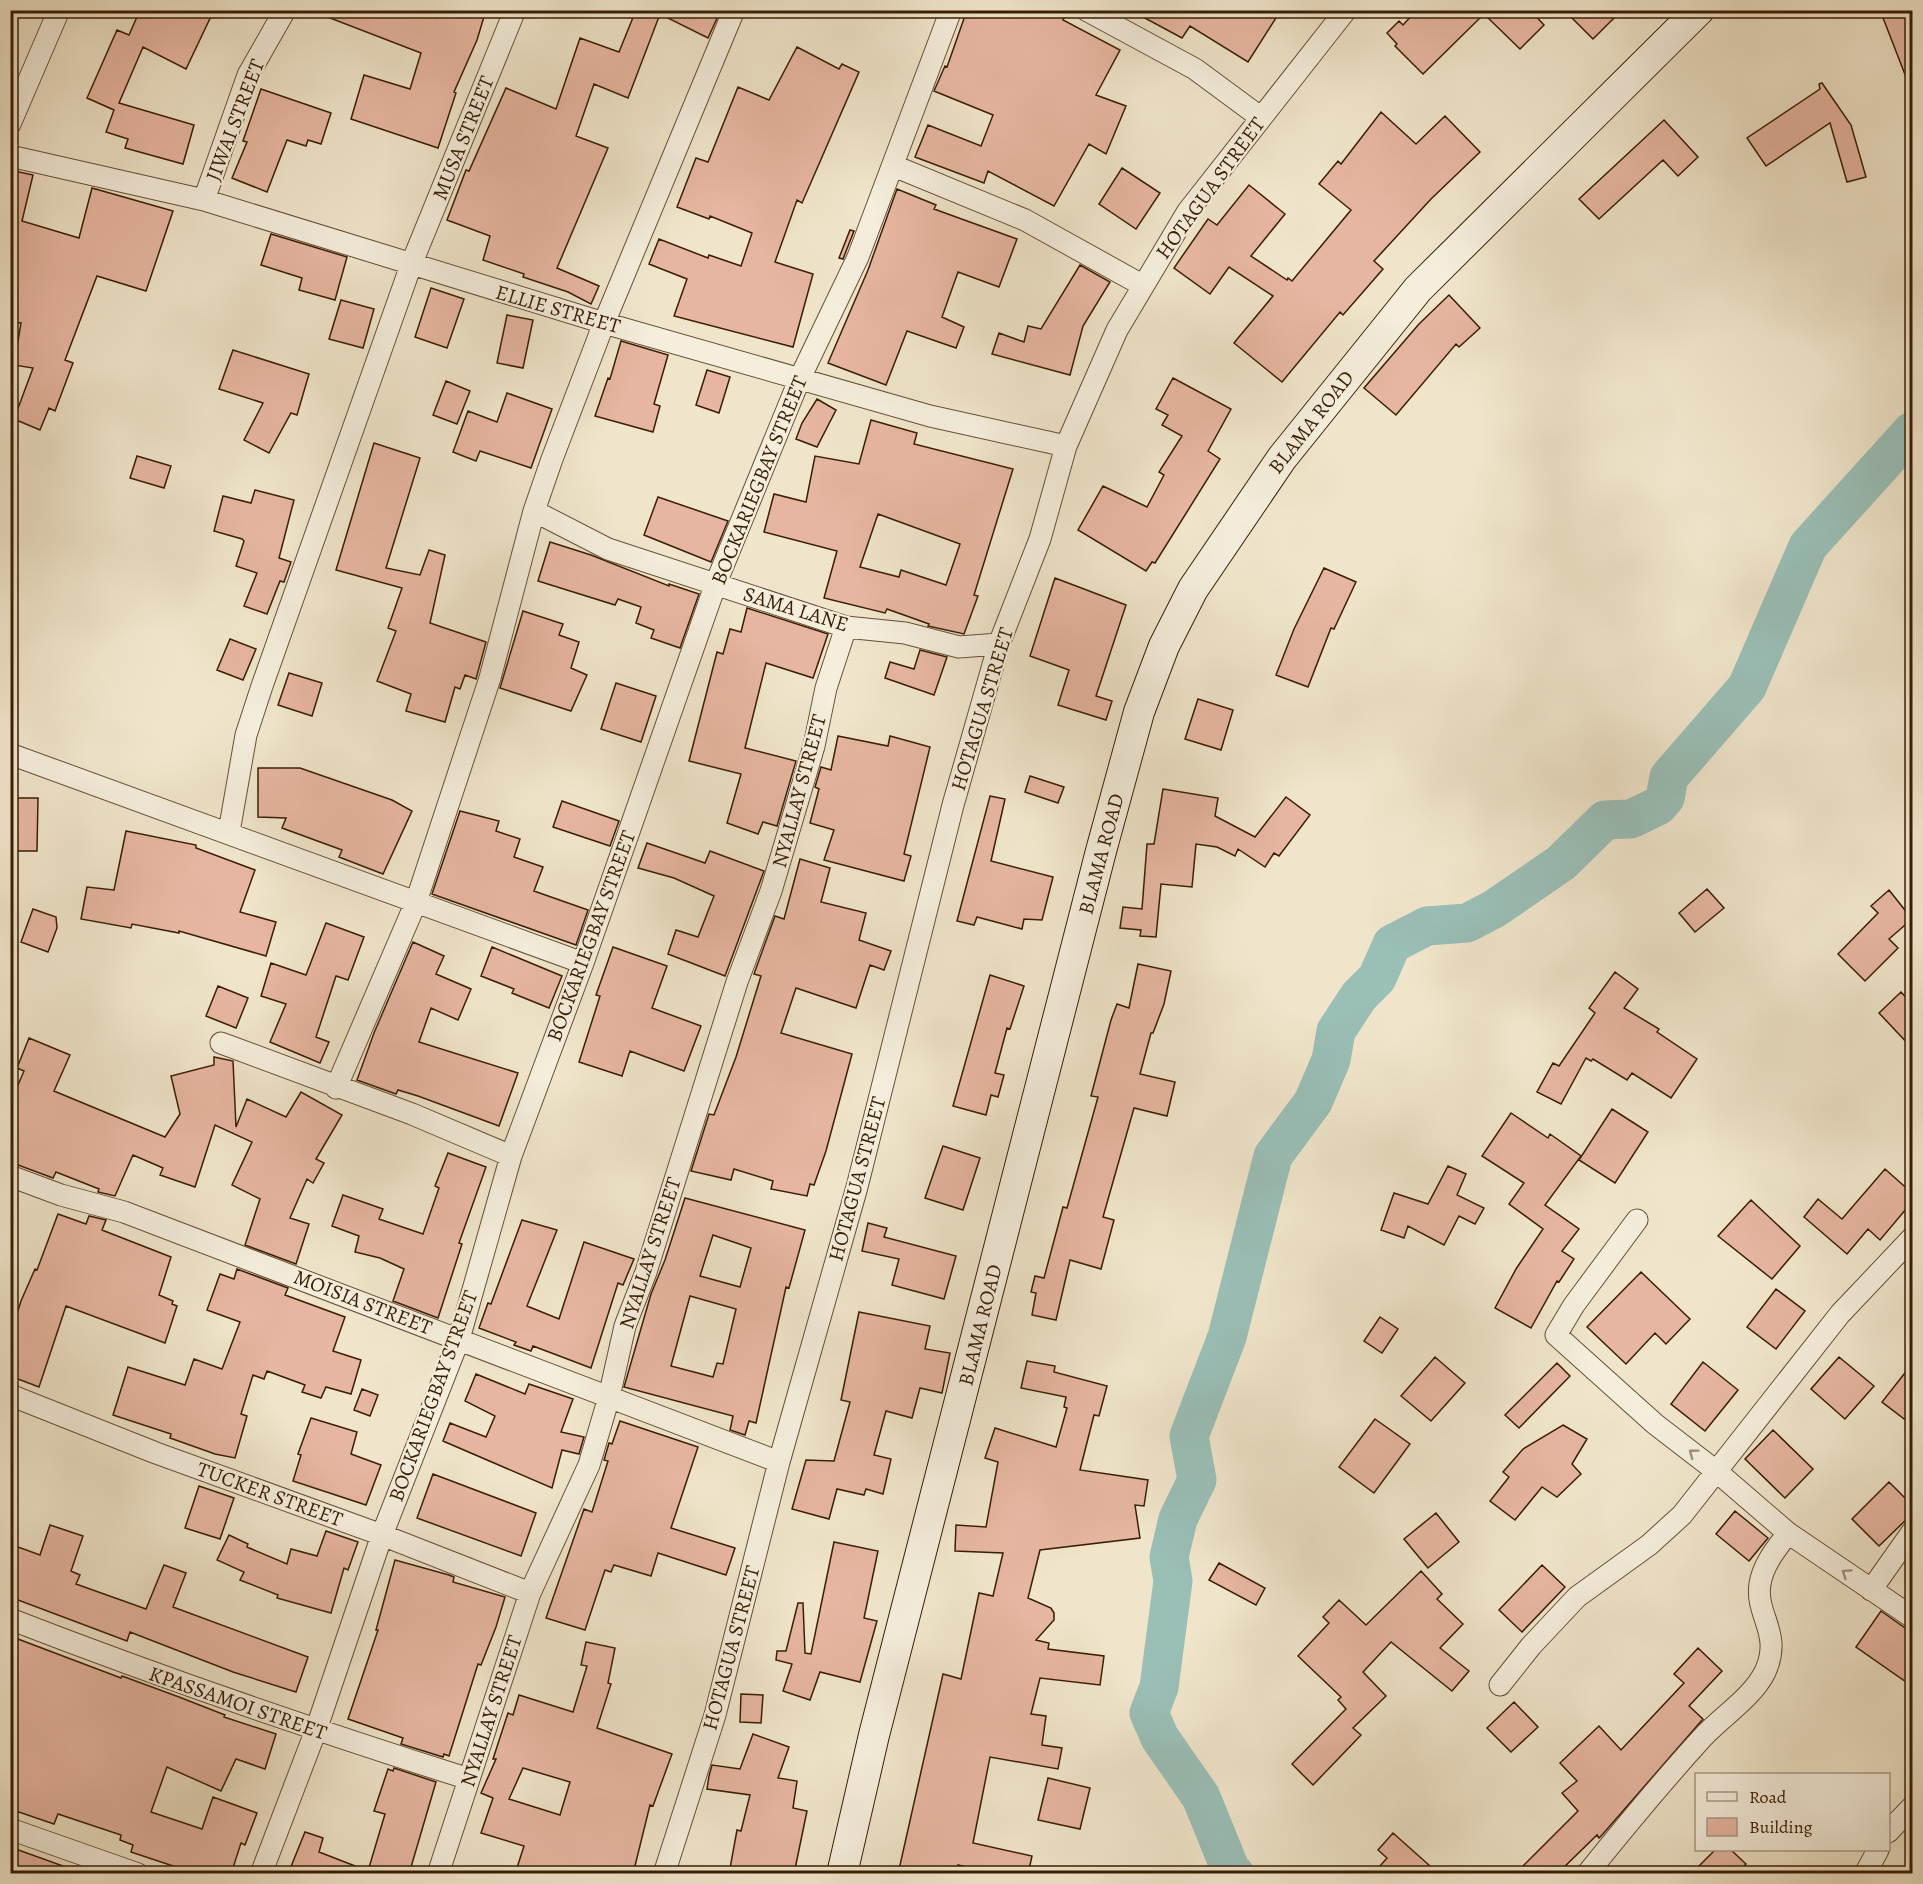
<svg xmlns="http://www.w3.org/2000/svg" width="1923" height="1884" font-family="Alegreya,serif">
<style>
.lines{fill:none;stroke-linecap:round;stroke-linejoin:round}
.river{stroke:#9abfb7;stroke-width:39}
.building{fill:#e7b6a2;stroke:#391e03;stroke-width:1.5;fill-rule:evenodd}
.street-casing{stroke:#675035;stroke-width:23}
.secondary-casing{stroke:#391e03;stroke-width:32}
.street{stroke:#f5eedd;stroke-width:21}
.secondary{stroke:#f5eedd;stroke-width:30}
.oneway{stroke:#a0907b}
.labels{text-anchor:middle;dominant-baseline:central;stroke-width:4.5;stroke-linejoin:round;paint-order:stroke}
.street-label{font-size:21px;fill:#391e03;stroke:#f5eedd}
</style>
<rect width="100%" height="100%" fill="#f0e5cb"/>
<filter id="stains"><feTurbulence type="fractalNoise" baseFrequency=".00333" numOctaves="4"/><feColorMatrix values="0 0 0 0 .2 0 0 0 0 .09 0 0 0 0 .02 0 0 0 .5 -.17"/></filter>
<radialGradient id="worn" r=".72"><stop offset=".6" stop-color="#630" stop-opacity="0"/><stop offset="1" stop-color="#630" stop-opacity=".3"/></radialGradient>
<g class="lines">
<path class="river" d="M1235 1874 1231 1871 1201 1797 1160 1738 1149 1713 1159 1687 1173 1581 1169 1557 1178 1519 1197 1480 1189 1436 1227 1337 1273 1156 1313 1102 1331 1060 1336 1031 1359 996 1377 978 1392 944 1427 926 1467 923 1494 909 1561 863 1605 820 1631 819 1658 806 1665 798 1669 777 1747 687 1808 546 1912 431"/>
</g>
<path class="building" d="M140 10H214L186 69 143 47 119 103 194 125 183 164 125 148 128 139 106 132 114 110 87 98 117 30 129 35Z
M317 10H419L437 18 439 10H486L477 40 454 92 456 93 438 148 351 119 364 75 410 89 421 53 317 13Z
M636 10H707L718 16 708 38 660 14 628 98 594 84 576 136 608 148 557 268 599 286 591 304 568 292 523 277 524 274 483 260 490 236 447 220 466 170 469 171 506 88 556 109 580 38 619 52Z
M967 10H1068L1063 20 1120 50 1096 95 1126 106 1106 154 1089 144 1054 206 988 171 984 183 915 157 928 125 981 146 993 115 934 91 945 66 947 67Z
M1130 10H1281L1248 62 1190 26 1182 38Z
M1417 10H1530L1544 25 1520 49 1484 14 1423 74 1395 46 1397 44 1387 33 1399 21 1403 25Z
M1564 10H1622L1593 39Z
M1880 10H1912V90H1911Z
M797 47 839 69 842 64 859 72 802 203 797 200 775 262 813 274 793 347 674 316 687 279 649 264 659 239 708 258 709 255 741 266 752 233 710 216 709 219 677 207 696 158 708 162 738 87 769 100Z
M1822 83 1851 125 1866 177 1847 182 1830 123 1766 166 1747 138 1820 89 1819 84Z
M261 89 331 113 321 144 308 140 306 146 287 140 267 192 232 178 247 142 243 141Z
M1381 112 1416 144 1445 116 1480 152 1431 199 1374 261 1383 269 1343 315 1340 312 1282 382 1234 343 1273 296 1229 267 1210 294 1174 268 1208 219 1217 225 1249 185 1285 214 1251 256 1287 280 1288 278 1292 281 1351 210 1319 184 1338 161 1341 164Z
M1664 120 1698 157 1678 176 1663 160 1599 219 1579 199Z
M1122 168 1160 193 1136 229 1099 204Z
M10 170 33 175 22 221 79 238 92 188 173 211 146 291 97 276 65 360 73 363 55 411 49 408 40 430 14 419 33 368 14 365 21 323 10 322Z
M897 189 936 205 934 209 1017 239 999 287 958 272 942 317 964 327 956 348 907 331 886 385 828 363 868 270Z
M850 230 854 231 843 259 839 258Z
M271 234 347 257 335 300 299 290 302 278 261 265Z
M1080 265 1110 282 1083 326 1070 375 992 354 999 333 1024 342 1028 326 1041 329Z
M431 288 464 299 447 348 415 337Z
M1449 295 1480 328 1459 347 1456 344 1396 415 1364 388 1419 324Z
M341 300 374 309 363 348 329 339Z
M507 315 533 320 523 368 497 363Z
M621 341 668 355 654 404 660 406 653 432 595 416 608 378 610 379Z
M233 350 309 374 297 415 291 413 269 453 244 440 263 403 219 389Z
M707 370 730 377 719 413 696 405Z
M1173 378 1231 409 1208 451 1220 459 1155 563 1152 562 1146 571 1078 530 1103 486 1147 507 1164 475 1159 472 1182 436 1162 425 1168 415 1156 409Z
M446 381 470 391 457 424 433 415Z
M507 393 552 409 531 468 480 451 476 461 453 452 468 411 497 422Z
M817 399 836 410 817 447 796 439 802 423Z
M871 420 917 433 914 444 1013 469 974 595 978 596 964 634 928 626 929 624 887 609 885 613 824 598 837 551 764 532 774 494 806 502 815 456 859 464ZM878 514 960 544 946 585 901 570 899 577 860 567Z
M374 443 420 458 386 568 420 575 429 550 445 555 430 623 486 642 476 679 465 675 460 689 455 687 445 722 406 711 411 694 377 681 396 631 388 628 402 588 336 570Z
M137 456 171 466 164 488 130 478Z
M255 490 294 500 279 558 291 562 284 582 280 581 267 614 244 606 257 573 236 566 244 541 242 539 214 531 223 496 251 503Z
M658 497 728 521 711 562 644 535Z
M550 542 591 555 669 586V584L699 594 680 648 651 638 654 630 636 623 641 607 618 599 615 605 538 581Z
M1324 568 1356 582 1334 629 1331 628 1308 687 1276 675 1294 629Z
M1055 578 1126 605 1096 696 1112 701 1106 720 1058 705 1069 670 1030 656Z
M747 608 828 634 813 678 766 663 745 748 796 761 777 826 763 822 758 834 727 823 741 774 689 761 717 652 723 654 730 629 741 632Z
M523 611 563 624 559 635 579 642 571 668 587 675 571 711 500 688Z
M230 639 256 649 243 680 217 670Z
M920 650 947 657 934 695 885 678 890 662 914 669Z
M289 673 322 683 312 716 278 705Z
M616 683 656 696 641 742 601 729Z
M1198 699 1233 710 1221 750 1185 739Z
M838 736 888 746 890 736 930 747 904 854 911 856 904 881 824 860 834 830 810 823 819 789 815 787 821 767 831 770Z
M258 768H300L392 800 412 811 383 874 339 857 342 850 282 828 286 818 258 817Z
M1030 776 1064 787 1058 803 1025 792Z
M1163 789 1218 798 1215 816 1255 837 1286 797 1310 815 1279 856 1274 853 1265 867 1238 849 1235 856 1217 847 1196 844 1192 887 1161 884 1156 937 1140 936 1141 930 1120 928 1123 907 1142 909 1147 844H1154Z
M990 796 1005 799 991 861 1053 877 1042 920 1024 919 1022 929 977 917 974 925 957 921Z
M10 798H38L37 851H10Z
M562 801 619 821 610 846 553 827Z
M460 811 499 821 496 831 520 839 514 857 543 867 534 891 588 910 576 945 432 894Z
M126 831 196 845V848L255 870 240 912 276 922 266 956 179 931V933L132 924 131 928 81 919 87 887 114 890Z
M647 843 705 863 710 851 764 871 725 976 668 954 676 930 698 937 714 896 674 878 638 868Z
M800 859 830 868 821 902 866 913 859 940 891 951 884 970 870 965 856 1008 796 988 781 1033 852 1054 826 1151 814 1185 810 1184 807 1196 771 1189 773 1181 734 1169 731 1180 691 1171 709 1114 714 1115 736 1057 761 976 754 974 775 916 784 919Z
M1707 889 1724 908 1695 932 1679 913Z
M1889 890 1912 919 1889 939 1898 948 1865 981 1838 954 1878 913 1871 906Z
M33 909 56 917 57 928 48 952 21 942Z
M326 923 364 937 348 980 336 976 316 1037 329 1042 320 1063 270 1042 286 1004 261 996 271 963 306 975Z
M413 942 444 956 436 974 471 989 458 1020 431 1008 419 1042 518 1073 499 1126 418 1096 398 1090 396 1094 357 1080 374 1033Z
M492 947 562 976 549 1008 512 993 514 989 481 976Z
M613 947 667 966 652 1008 701 1026 684 1071 630 1051 622 1076 579 1062 600 996 596 995Z
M1138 964 1171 971 1164 1004 1153 1033H1151L1140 1074 1175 1082 1167 1116 1134 1108 1103 1217 1114 1220 1101 1269 1070 1260 1056 1320 1032 1315 1036 1293 1031 1292 1035 1276 1044 1278 1063 1207 1067 1208 1098 1097 1091 1096 1111 1020 1117 1004 1129 1008Z
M1615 972 1638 989 1624 1008 1659 1029 1657 1032 1697 1059 1671 1098 1632 1073 1627 1080 1593 1059 1591 1061 1586 1058 1561 1104 1537 1092 1553 1063 1559 1066 1595 1013 1589 1008Z
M990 975 1024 986 1010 1029 1007 1028 995 1073 1004 1075 998 1097 991 1095 986 1115 953 1106Z
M218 986 248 998 236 1028 206 1016Z
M1901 992 1912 1004V1048L1879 1013Z
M29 1038 70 1055 54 1091 165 1137 180 1114 171 1076 214 1065V1057L233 1061 236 1127 247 1099 286 1117 301 1092 342 1115 316 1159 324 1163 313 1183 307 1179 290 1218 309 1224 296 1264 245 1245 260 1199 232 1185 252 1142 215 1125 195 1187 160 1175 163 1168 133 1155 115 1196 98 1192 99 1189 56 1172 53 1178 10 1162V1104L24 1071 17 1068Z
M1612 1109 1648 1132 1615 1183 1579 1160Z
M1511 1113 1548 1138 1550 1134 1581 1156 1545 1205 1579 1229 1562 1251 1574 1259 1559 1282 1557 1281 1531 1328 1495 1308 1516 1269 1543 1229 1509 1204 1524 1183 1482 1156Z
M943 1146 980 1158 963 1210 925 1198Z
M448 1153 486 1167 459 1243 462 1244 438 1318 393 1301 404 1269 380 1258 355 1252 359 1236 332 1226 343 1195 383 1209 379 1219 423 1234 439 1188 435 1186Z
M1448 1166 1466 1174 1457 1195 1484 1208 1475 1224 1459 1216 1444 1245 1408 1226 1404 1238 1381 1230 1394 1193 1428 1204Z
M1885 1169 1912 1193V1202L1880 1240 1868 1229 1847 1254 1804 1217 1818 1199 1842 1219Z
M685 1198 805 1230 789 1288 786 1287 756 1423 749 1421 745 1435 730 1430 733 1416 624 1387 651 1294 665 1260ZM713 1235 751 1248 740 1287 700 1276ZM690 1296 736 1309 723 1364 717 1363 713 1377 671 1366Z
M1751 1200 1800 1246 1772 1279 1718 1236Z
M58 1214 86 1224 89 1216 106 1220 102 1230 171 1257 159 1295 173 1301 172 1304 177 1306 165 1343 66 1306 39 1387 10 1376V1336L21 1301 35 1269 37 1270Z
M522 1220 557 1230 527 1306 559 1319 584 1242 634 1259 623 1285 618 1283 591 1368 533 1346 531 1351 514 1345 516 1342 479 1328 488 1303 491 1304Z
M868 1223 887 1228 884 1237 956 1256 944 1299 892 1285 899 1259 862 1251Z
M237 1269 288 1288 285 1295 345 1317 333 1351 361 1360 351 1394 326 1387 321 1398 302 1392 305 1385 267 1371 264 1379 253 1375 241 1414 247 1416 235 1458 215 1454 170 1438 171 1434 113 1415 128 1367 185 1385 194 1359 222 1369 240 1322 207 1310 220 1274 234 1279Z
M1641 1272 1690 1319 1666 1344 1655 1333 1626 1364 1587 1327Z
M1776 1289 1805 1311 1776 1349 1747 1327Z
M859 1312 930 1326 925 1349 950 1353 942 1393 920 1388 912 1418 886 1411 874 1455 891 1459 883 1494 866 1489 864 1495 837 1489 829 1519 792 1509 806 1460 834 1461 850 1402 841 1400Z
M1380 1317 1398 1329 1382 1353 1364 1341Z
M1435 1357 1465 1383 1431 1421 1401 1396Z
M1839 1357 1874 1386 1845 1419 1811 1389Z
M1027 1361 1055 1366 1054 1372 1107 1386 1099 1416 1094 1415 1080 1470 1148 1480 1144 1506 1135 1505 1140 1538 1040 1550 1028 1598 1051 1608 1054 1613V1620L1036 1640 1049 1643 1048 1649 1104 1656 1100 1685 1040 1678 1031 1714 1046 1716 1042 1745 1062 1748 1058 1769 990 1757 973 1843 1032 1856 1028 1874H995L958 1865 956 1874H898L943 1674 961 1679 979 1593 993 1596 1003 1553 955 1551 956 1525 986 1527 998 1462 985 1458 995 1428 1056 1447 1067 1408 1064 1407 1066 1397 1021 1388Z
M1703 1362 1738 1390 1705 1431 1671 1404Z
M1557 1363 1570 1376 1519 1428 1505 1415Z
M1912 1364V1425L1882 1402Z
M476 1374 525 1394 529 1384 573 1399 561 1432 584 1437 579 1454 562 1450 552 1488 443 1441 450 1423 486 1437 495 1416 465 1401Z
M362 1389 378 1395 370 1416 354 1410Z
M311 1418 357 1432 351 1454 381 1465 366 1505 293 1481 301 1455 298 1454Z
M1375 1419 1410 1444 1374 1493 1339 1467Z
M620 1421 698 1447 671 1528 735 1548 726 1575 658 1553 651 1576 614 1565 611 1572 605 1570 585 1630 546 1618 584 1509 592 1512 608 1461 604 1460 609 1443 612 1444Z
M1563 1425 1587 1439 1572 1464 1581 1474 1557 1497 1542 1487 1515 1520 1490 1501 1509 1477 1503 1472 1523 1449Z
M1773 1430 1813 1469 1785 1498 1745 1459Z
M433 1474 536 1513 521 1556 417 1518Z
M1889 1482 1912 1505V1514L1879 1546 1852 1519Z
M199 1486 234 1498 220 1539 185 1528Z
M1735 1511 1768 1538 1749 1561 1716 1534Z
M1436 1513 1459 1542 1428 1568 1404 1539Z
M50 1525 83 1536 71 1571 80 1575 76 1584 146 1609 164 1565 186 1573 173 1607 308 1657 296 1692 233 1672 130 1632 127 1641 10 1597V1544L40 1555Z
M326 1531 358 1542 348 1570 344 1568 331 1613 277 1598 278 1595 240 1580 244 1572 217 1560 229 1535 248 1544 247 1547 287 1564 291 1549 317 1556Z
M834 1542 878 1551 864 1618 877 1621 860 1682 820 1672 810 1700 783 1691 792 1664 776 1660 777 1651H786L798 1603H803L805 1653 811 1654Z
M395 1560 449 1575 454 1577 453 1582 505 1597 496 1627 481 1665 478 1664 449 1756 444 1754 443 1757 401 1744 403 1738 348 1719 378 1630H376Z
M1219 1563 1265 1588 1256 1605 1209 1580Z
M1542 1565 1565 1587 1522 1632 1499 1610Z
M1421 1571 1442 1594 1437 1599 1463 1624 1440 1648 1469 1671 1452 1691 1391 1642 1363 1672 1386 1696 1353 1728 1361 1735 1313 1785 1292 1764 1346 1709 1338 1700 1341 1697 1298 1656 1329 1623 1323 1617 1339 1600 1366 1625Z
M1881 1611 1912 1633V1686L1856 1647Z
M10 1636 121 1678 122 1676 179 1697 225 1715 224 1717 276 1734 265 1769 236 1759 221 1791 167 1767 151 1812 202 1829 213 1797 257 1813 245 1845 241 1843 231 1874H183L185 1870 131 1852 133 1845 120 1840 121 1835 58 1814 54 1824 10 1809Z
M586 1642 615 1648 608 1683 611 1684 597 1728 672 1754 653 1806 650 1805 633 1874H515L524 1846 481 1833 493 1798 481 1793 496 1759H493L508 1713 513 1715 519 1695 573 1712 587 1666 581 1665ZM523 1768 570 1782 560 1815 509 1799Z
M1698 1648 1722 1671 1689 1706 1703 1719 1602 1835 1599 1838 1597 1835 1557 1874H1515L1578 1811 1562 1793 1577 1781 1560 1763 1599 1726 1621 1750 1684 1683 1674 1674Z
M741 1694 763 1695 761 1723 740 1722Z
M1514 1702 1538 1727 1511 1752 1487 1728Z
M753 1734 789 1747 778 1778 797 1781 793 1808 807 1811 794 1874H729L737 1830 741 1831 750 1795 707 1789 709 1776 712 1765 740 1769Z
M394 1768 436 1782 409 1874H288L305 1832 323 1838 319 1852 368 1871 385 1814 374 1811 388 1769 393 1771Z
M1048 1778 1090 1788 1080 1829 1038 1820Z
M1393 1833 1439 1874H1373L1387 1858 1378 1850Z
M10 1847 77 1871V1874H10Z
M1715 1850H1731L1746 1864 1736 1874H1691Z"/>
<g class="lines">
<defs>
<path id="street" d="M1086 10 1195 69 1260 117
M10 124 59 10
M10 156 204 200 604 323 930 416 1066 446 1040 539 999 644 953 805 857 1187 779 1462 715 1715 664 1874
M894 166 1025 220 1142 285
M204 200 248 75 285 10
M1066 446 1117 330 1188 211 1346 10
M534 511 608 549 846 627 905 633 959 647 999 644
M10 754 583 963
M229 832 246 735 262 686 411 265 515 10
M221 1043 412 1114 511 1156
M336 1088 416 902 490 678 534 511 552 459 604 323 734 10
M10 1176 61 1195 124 1212 779 1462
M1637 1220 1574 1305 1556 1335 1655 1424 1716 1471 1788 1533 1912 1617
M10 1395 156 1453 382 1535 530 1593
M1871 1590 1912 1532
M10 1619C162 1678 314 1730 469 1779
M1500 1685 1531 1646 1577 1597 1649 1545 1682 1515 1840 1314 1912 1238
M10 1829 138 1874
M1888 1832 1912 1807
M261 1874 316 1730 382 1535 459 1339 511 1156 583 963 716 583 800 378 858 257 951 10
M438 1874 530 1593 589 1465 609 1397 625 1326 646 1272 737 982 771 891 814 746 826 688 846 627
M1587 1874C1624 1828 1662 1782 1702 1738 1721 1717 1752 1698 1765 1672 1783 1633 1755 1616 1760 1584 1763 1564 1777 1548 1788 1533
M1865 1874 1878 1850"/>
<path id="secondary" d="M842 1874 874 1735 1101 851 1139 712 1164 646 1193 589 1282 458 1418 289 1699 10"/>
</defs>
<use href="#street" class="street-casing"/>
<use href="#secondary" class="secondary-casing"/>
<use href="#street" class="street"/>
<use href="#secondary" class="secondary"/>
</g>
<defs><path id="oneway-chevron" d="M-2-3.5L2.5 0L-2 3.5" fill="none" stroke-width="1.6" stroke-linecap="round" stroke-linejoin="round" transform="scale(1.5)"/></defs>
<g class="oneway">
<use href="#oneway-chevron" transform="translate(1693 1453) rotate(-143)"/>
<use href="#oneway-chevron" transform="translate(1846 1573) rotate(-145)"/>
</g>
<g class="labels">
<g class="street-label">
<text transform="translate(235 120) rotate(-69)">JIWAI STREET</text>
<text transform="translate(463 138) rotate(-68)">MUSA STREET</text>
<text transform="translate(1210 188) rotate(-54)">HOTAGUA STREET</text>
<text transform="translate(558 309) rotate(16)">ELLIE STREET</text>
<text transform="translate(1311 422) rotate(-52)">BLAMA ROAD</text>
<text transform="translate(759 480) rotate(-68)">BOCKARIEGBAY STREET</text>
<text transform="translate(796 609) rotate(17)">SAMA LANE</text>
<text transform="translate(982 709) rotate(-73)">HOTAGUA STREET</text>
<text transform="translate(799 791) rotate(-75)">NYALLAY STREET</text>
<text transform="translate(1101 854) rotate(-75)">BLAMA ROAD</text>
<text transform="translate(591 936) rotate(-70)">BOCKARIEGBAY STREET</text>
<text transform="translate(857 1179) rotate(-75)">HOTAGUA STREET</text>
<text transform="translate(650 1253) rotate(-72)">NYALLAY STREET</text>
<text transform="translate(363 1302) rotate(21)">MOISIA STREET</text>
<text transform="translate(980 1325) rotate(-76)">BLAMA ROAD</text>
<text transform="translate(433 1396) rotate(-70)">BOCKARIEGBAY STREET</text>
<text transform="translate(270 1494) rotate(20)">TUCKER STREET</text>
<text transform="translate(731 1648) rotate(-75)">HOTAGUA STREET</text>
<text transform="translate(238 1703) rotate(19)">KPASSAMOI STREET</text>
<text transform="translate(491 1711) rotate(-72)">NYALLAY STREET</text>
</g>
</g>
<rect width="1923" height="1884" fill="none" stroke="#f0e5cb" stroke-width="36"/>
<rect x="12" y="12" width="1899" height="1860" fill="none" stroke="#391e03" stroke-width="3"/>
<rect x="18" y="18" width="1887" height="1848" fill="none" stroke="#391e03" stroke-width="1.5"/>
<rect x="1695" y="1773" width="195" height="78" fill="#f5eedd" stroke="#aa9b86" stroke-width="1.5"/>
<rect x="1707" y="1792" width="30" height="9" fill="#f5eedd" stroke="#aa9b86" stroke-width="1.5"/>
<text x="1749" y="1803" font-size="18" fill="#391e03">Road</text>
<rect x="1707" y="1818" width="30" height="18" fill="#e7b6a2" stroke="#aa9b86" stroke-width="1.5"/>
<text x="1749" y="1833" font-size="18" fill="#391e03">Building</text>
<rect width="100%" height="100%" filter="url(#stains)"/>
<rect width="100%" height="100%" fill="url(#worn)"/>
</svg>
